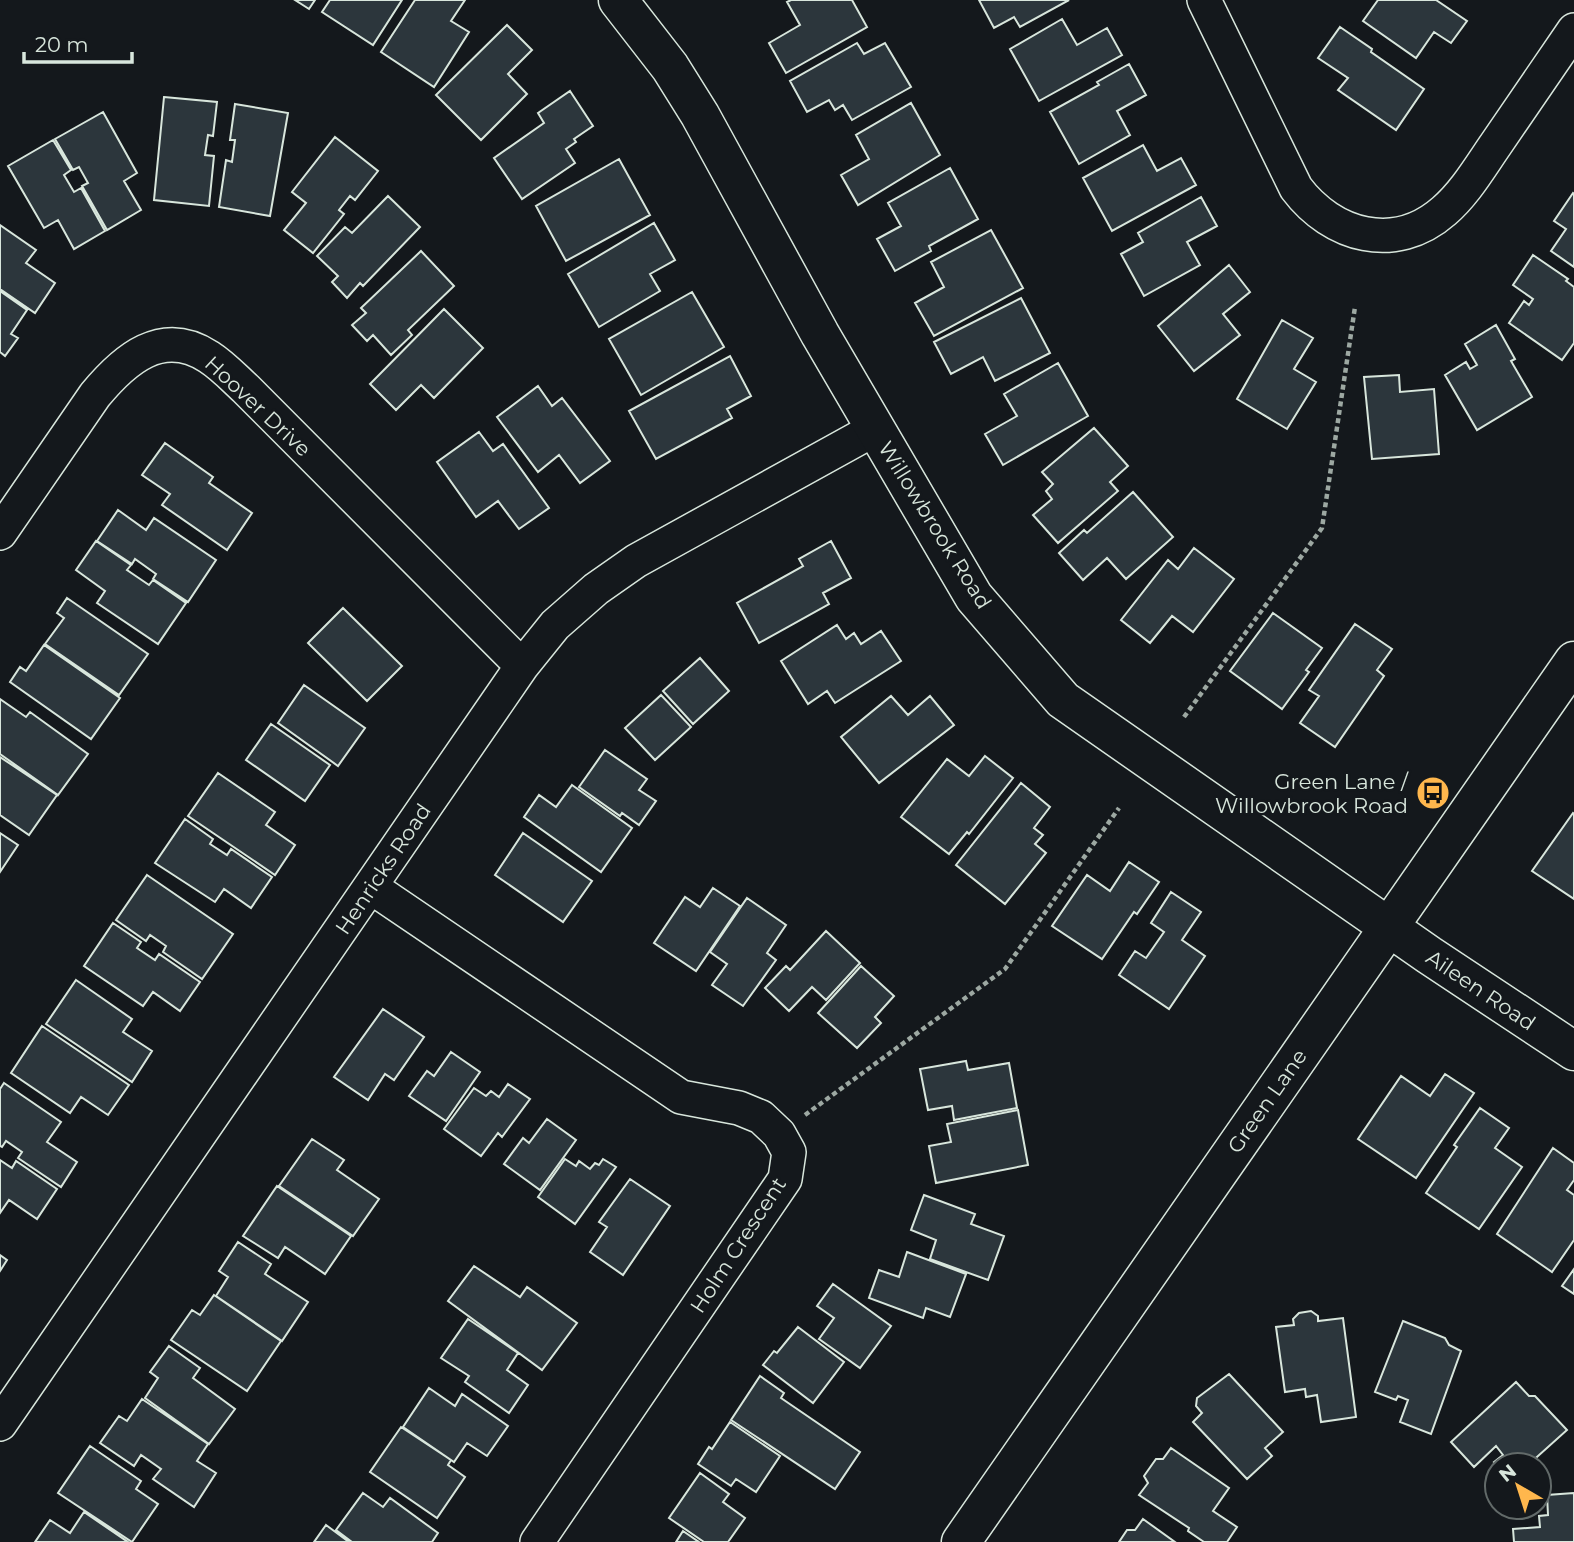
<svg xmlns="http://www.w3.org/2000/svg" width="1574" height="1542" font-family="Montserrat,sans-serif">
<style>
.building{fill:#2c363c;stroke:#d8e6dc;stroke-width:2}
.lines{fill:none;stroke-linecap:round;stroke-linejoin:round}
.minor-casing{stroke:#d8e6dc;stroke-width:36}
.tertiary-casing{stroke:#d8e6dc;stroke-width:41}
.path{stroke:#9da8a2;stroke-width:4.5;stroke-dasharray:5 3.5;stroke-linecap:butt}
.minor{stroke:#14181c;stroke-width:33}
.tertiary{stroke:#14181c;stroke-width:38}
.labels{text-anchor:middle;dominant-baseline:central;stroke-width:5;stroke-linejoin:round;paint-order:stroke}
.street-label{font-size:21px;fill:#d8e6dc;stroke:#14181c}
.poi-label{font-size:21px;fill:#d8e6dc;stroke:#14181c;text-anchor:end}
</style>
<rect width="100%" height="100%" fill="#14181c"/>
<path class="building" d="M295 0H315L309 9Z
M330 0H402L373 45 322 12Z
M415 0H465L451 21 469 32 434 87 381 52Z
M791 0H852L867 27 786 73 769 43 800 25 787 2Z
M979 0H1069L1020 27 1014 17 994 28Z
M1378 0H1436L1467 21 1451 43 1434 32 1416 58 1363 21Z
M1062 19 1077 45 1107 28 1122 55 1039 101 1010 49Z
M507 25 532 50 508 74 527 94 481 140 436 95Z
M1340 27 1372 49 1371 52 1424 89 1396 130 1338 90 1348 78 1318 58Z
M857 43 864 54 885 43 911 87 852 120 843 105 835 110 829 100 807 112 790 81Z
M1129 64 1146 95 1117 111 1130 135 1079 164 1050 112 1099 85 1097 82Z
M570 91 593 126 574 139 576 142 566 149 575 163 522 199 494 158 544 123 538 113Z
M164 97 217 102 213 136 208 135 205 155 214 156 209 206 154 200Z
M911 103 940 155 858 205 841 175 869 159 856 135Z
M235 104 288 113 270 216 219 207 226 160 232 162 235 140H230Z
M103 112 137 173 124 181 141 210 107 230 82 186 88 183 79 167 73 170 55 139Z
M335 137 378 171 355 200 350 196 339 210 344 214 313 253 284 230 306 203 292 192Z
M53 140 71 170 64 175 74 192 81 188 105 231 74 249 58 220 44 228 8 166Z
M1143 145 1157 171 1181 158 1196 185 1112 231 1083 178Z
M619 159 650 215 566 261 536 206Z
M950 168 978 219 929 246 931 251 895 271 877 239 901 226 888 203Z
M1573 193 1574 194V267L1551 251 1566 229 1554 221Z
M388 196 420 227 363 286 360 283 347 298 332 282 338 276 317 256 345 227 352 233Z
M1201 197 1217 226 1187 242 1200 265 1144 296 1121 254 1143 242 1138 233Z
M654 223 675 260 650 274 660 291 599 327 568 274Z
M0 225 36 250 26 263 55 283 35 313 0 289Z
M991 230 1023 288 934 336 915 303 944 287 931 262Z
M421 251 454 286 408 330 412 335 391 355 373 335 367 341 352 325 366 313 361 308Z
M1533 255 1568 279 1566 281 1574 287V343L1562 360 1509 323 1524 301 1529 305 1533 299 1513 285Z
M1229 265 1250 292 1223 314 1240 335 1194 371 1158 326Z
M0 291 27 310 11 334 18 338 5 356 0 352Z
M692 292 724 347 641 395 609 339Z
M1021 298 1050 353 995 381 983 357 951 374 934 342Z
M444 309 483 348 434 398 421 385 396 410 370 384Z
M1282 320 1313 338 1294 369 1316 382 1287 429 1237 399Z
M1496 325 1515 359 1511 361 1532 397 1477 430 1445 375 1466 362 1470 369 1477 365 1465 344Z
M730 356 751 396 727 409 732 418 656 459 629 411Z
M1058 363 1088 416 1003 465 985 434 1017 416 1004 394Z
M1399 375 1400 392 1434 389 1439 454 1372 459 1364 377Z
M538 386 552 406 562 398 610 461 580 483 559 455 538 472 497 417Z
M1094 428 1128 466 1110 482 1118 491 1058 543 1033 515 1052 499 1046 491 1053 484 1042 472Z
M479 432 493 451 503 444 549 508 519 529 498 501 476 517 437 462Z
M165 443 213 477 209 483 252 513 227 550 162 505 170 494 142 475Z
M1133 492 1173 537 1126 579 1107 558 1083 580 1059 553 1084 530 1087 533Z
M118 510 146 530 154 518 216 560 188 602 153 579 156 574 135 559 132 564 97 541Z
M96 541 131 565 127 570 149 585 153 580 186 603 158 644 97 603 105 591 76 570Z
M831 541 851 578 823 593 829 604 759 643 737 603 803 566 799 559Z
M1194 548 1234 579 1193 632 1172 616 1150 643 1121 620 1168 560 1178 569Z
M67 598 148 654 119 695 45 644 64 618 57 613Z
M343 608 402 666 367 701 308 643Z
M1273 613 1322 648 1306 670 1309 672 1282 709 1230 671Z
M1355 624 1392 649 1377 670 1384 676 1335 747 1300 723 1319 696 1309 690Z
M837 625 846 639 854 633 861 644 881 631 901 661 835 703 827 691 808 704 781 661Z
M44 645 120 698 91 739 10 682 20 667 26 671Z
M700 658 729 691 693 724 663 691Z
M304 685 365 728 338 766 278 723Z
M661 695 691 727 655 760 625 728Z
M891 696 908 715 930 696 954 725 879 783 841 737Z
M0 699 26 717 30 712 88 754 58 795 0 754Z
M271 724 330 765 305 801 246 760Z
M605 750 647 779 639 790 656 801 639 825 622 813 620 816 579 787Z
M985 756 1013 778 969 834 967 832 949 854 901 817 947 759 969 776Z
M0 757 57 795 29 835 0 815Z
M218 773 275 812 266 825 295 845 275 875 188 816Z
M1021 783 1050 807 1034 828 1043 835 1035 844 1046 853 1005 904 956 865Z
M572 785 632 828 601 872 524 817 539 795 556 807Z
M1573 813 1574 814V899L1532 871Z
M185 819 213 839 210 844 227 855 231 849 272 877 251 908 224 889 215 902 155 863Z
M0 833 18 845 0 872Z
M523 833 592 881 563 922 495 875Z
M1129 862 1159 882 1137 914 1134 912 1102 959 1052 926 1087 875 1110 891Z
M147 875 233 934 202 979 163 952 166 946 150 935 146 941 116 920Z
M713 888 740 906 696 971 654 943 685 897 700 907Z
M1171 892 1201 912 1182 940 1205 956 1169 1009 1119 975 1135 951 1146 958 1164 932 1151 923Z
M747 898 786 925 767 953 776 960 743 1006 712 985 727 964 710 952Z
M113 923 141 942 137 948 155 960 159 954 200 982 180 1011 153 992 143 1006 84 966Z
M826 931 860 963 826 1000 812 987 789 1011 765 988 786 966 790 970Z
M861 966 894 996 875 1017 881 1023 857 1048 818 1013Z
M76 980 132 1019 123 1032 152 1051 132 1082 46 1024Z
M383 1009 424 1037 394 1080 385 1074 368 1100 334 1077Z
M42 1026 129 1085 108 1115 81 1097 70 1113 11 1073Z
M451 1052 480 1072 446 1121 409 1096 427 1071 434 1076Z
M966 1061 968 1070 1009 1063 1017 1108 954 1120 952 1106 928 1110 920 1069Z
M1445 1074 1474 1093 1416 1178 1358 1139 1401 1076 1430 1096Z
M4 1083 61 1122 47 1142 77 1162 61 1187 18 1158 22 1152 6 1141 2 1147 0 1146V1089Z
M508 1084 530 1099 502 1137 498 1133 481 1156 444 1129 474 1088 486 1096 491 1091 499 1097Z
M1480 1108 1509 1128 1495 1148 1522 1167 1479 1229 1426 1193 1457 1147 1454 1145Z
M1018 1110 1028 1165 936 1183 929 1146 951 1142 947 1124Z
M547 1119 576 1140 540 1190 504 1164 523 1138 529 1143Z
M312 1139 344 1160 337 1170 379 1199 353 1236 279 1186Z
M1553 1148 1574 1163V1180L1567 1190 1574 1195V1240L1552 1272 1497 1234Z
M565 1159 576 1166 579 1161 590 1169 595 1163 599 1165 603 1159 616 1167 575 1224 538 1197Z
M0 1160 12 1168 16 1161 57 1189 37 1219 9 1200 0 1213Z
M630 1179 670 1206 623 1275 590 1252 607 1227 599 1222Z
M277 1186 351 1236 325 1274 285 1247 278 1258 243 1236Z
M924 1195 975 1214 971 1224 1004 1236 988 1280 930 1259 936 1240 911 1230Z
M238 1242 271 1264 265 1274 308 1302 282 1341 216 1296 228 1277 219 1271Z
M907 1252 966 1274 950 1317 926 1308 923 1318 869 1298 879 1270 899 1277Z
M0 1255 7 1260 0 1271Z
M474 1266 520 1297 527 1287 577 1323 542 1370 448 1301Z
M1574 1269V1294L1562 1286Z
M833 1284 891 1326 860 1368 819 1339 834 1318 817 1306Z
M214 1295 281 1341 247 1391 171 1340 192 1310 200 1315Z
M1311 1311 1318 1316V1321L1343 1318 1356 1417 1321 1422 1317 1395 1306 1397 1305 1389 1285 1392 1276 1327 1294 1325 1293 1319 1299 1313Z
M468 1319 518 1353 507 1370 528 1385 509 1413 465 1382 469 1376 441 1358Z
M1403 1321 1445 1338 1449 1345 1461 1351 1431 1434 1400 1422 1408 1400 1398 1396 1396 1400 1375 1392Z
M798 1327 844 1362 813 1403 763 1365 774 1351 777 1353Z
M169 1346 200 1368 193 1378 235 1409 209 1444 145 1398 158 1378 150 1372Z
M1229 1374 1283 1432 1265 1448 1272 1456 1247 1479 1193 1422 1202 1413 1196 1406 1197 1398Z
M760 1376 784 1393 781 1398 860 1452 835 1489 731 1420Z
M1516 1382 1529 1396H1535L1567 1430 1528 1465H1497L1494 1462 1503 1455 1496 1446 1474 1467 1451 1442Z
M429 1388 455 1406 462 1394 508 1426 487 1456 467 1443 454 1462 403 1427Z
M142 1399 208 1444 197 1461 216 1473 194 1507 153 1479 161 1469 141 1455 134 1466 100 1443 119 1416 127 1421Z
M730 1422 780 1456 756 1492 736 1479 731 1486 698 1464 709 1447 712 1449Z
M401 1427 451 1460 448 1465 465 1477 437 1518 370 1472Z
M90 1446 141 1481 136 1489 158 1504 132 1542 58 1493Z
M1171 1448 1229 1488 1213 1511 1237 1527 1227 1542H1204L1188 1531 1189 1528 1139 1495 1148 1483 1144 1476 1156 1459H1163Z
M700 1473 729 1494 723 1502 745 1518 728 1542H704L669 1518Z
M363 1493 383 1507 390 1498 438 1533 432 1542H352L336 1530Z
M1574 1493V1542H1514L1513 1529 1540 1527 1539 1516 1548 1515 1547 1495Z
M84 1512 128 1542H35L50 1520 70 1533Z
M1143 1519 1175 1542H1119L1127 1530H1135Z
M326 1525 349 1542H314Z
M683 1531 699 1542H676Z"/>
<g class="lines">
<defs>
<path id="minor" d="M1204 0 1296 188C1332 236 1395 254 1444 211 1465 193 1480 167 1496 144 1522 106 1548 68 1574 30
M0 533 95 395C124 360 162 326 209 357 223 366 234 378 246 389L522 666
M371 887 681 1097 739 1108 761 1117 779 1134 789 1152 785 1179 537 1542
M0 1424 522 666 555 625 596 589 636 561 875 429"/>
<path id="tertiary" d="M618 0 670 67 700 115 820 334 974 597 1063 700 1429 955 1574 1051
M961 1542 1574 661"/>
</defs>
<use href="#minor" class="minor-casing"/>
<use href="#tertiary" class="tertiary-casing"/>
<path class="path" d="M1184 717 1322 528 1355 307
M805 1115 1005 969 1119 808"/>
<use href="#minor" class="minor"/>
<use href="#tertiary" class="tertiary"/>
</g>
<defs>
<symbol id="bus-disc" viewBox="-11 -11 22 22"><circle r="9.5" fill="#ffb74d" stroke="#14181c"/><path d="M-5-6H5V4H4V6H2V4H-2V6H-4V4H-5ZM-3.5-4V0h7V-4ZM-3.5 1.2v1.5H-2V1.2ZM2 1.2v1.5H3.5V1.2Z" fill="#111"/></symbol>
</defs>
<g fill-rule="evenodd">
<use href="#bus-disc" x="1414" y="774" width="38" height="38"/>
</g>
<g class="labels">
<g class="street-label">
<text transform="translate(258 406) rotate(43)">Hoover Drive</text>
<text transform="translate(935 525) rotate(58)">Willowbrook Road</text>
<text transform="translate(383 869) rotate(-56)">Henricks Road</text>
<text transform="translate(1481 990) rotate(34)">Aileen Road</text>
<text transform="translate(1267 1101) rotate(-55)">Green Lane</text>
<text transform="translate(738 1245) rotate(-57)">Holm Crescent</text>
</g>
<g class="poi-label">
<text x="1408" y="781">Green Lane /<tspan x="1408" dy="24">Willowbrook Road</tspan></text>
</g>
</g>
<g transform="translate(1518 1486) rotate(321)"><circle r="33" fill="#14181c" stroke="#626a69" stroke-width="2"/>
<path d="M0-5L12 26L0 18L-12 26Z" fill="#ffb74d"/>
<text y="-10" font-size="19" font-weight="bold" text-anchor="middle" fill="#d8e6dc">N</text>
</g>
<path d="M24 52v10h108v-10" fill="none" stroke="#d8e6dc" stroke-width="3.5"/>
<text x="35" y="52" font-size="21" fill="#d8e6dc" stroke="#14181c" stroke-width="5" paint-order="stroke">20 m</text>
</svg>
